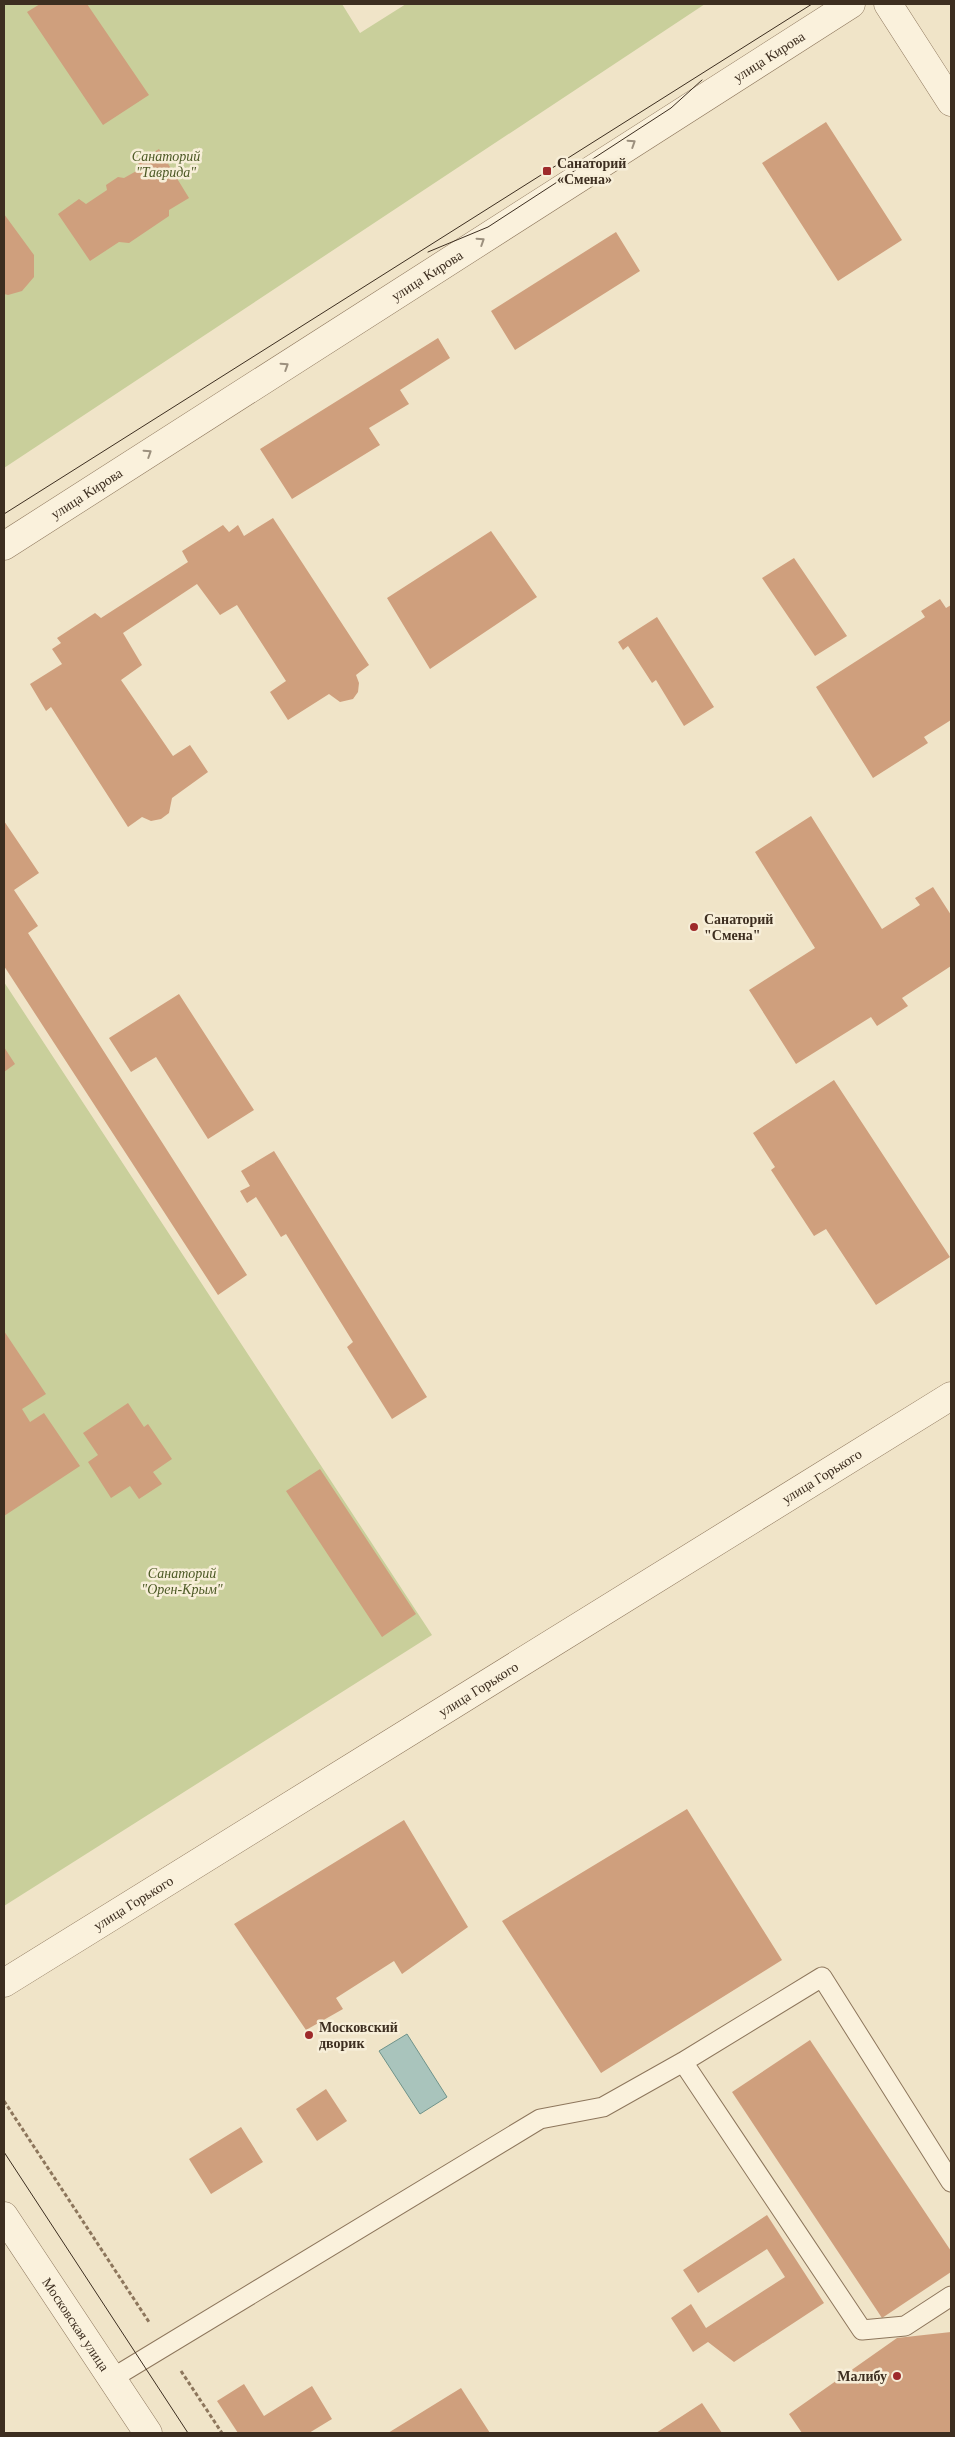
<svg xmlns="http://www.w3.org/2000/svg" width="955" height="2437" font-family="'Times New Roman',serif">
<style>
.green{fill:#c9cf9b}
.water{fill:#a9c4bc;stroke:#6f938a}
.building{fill:#cf9f7d}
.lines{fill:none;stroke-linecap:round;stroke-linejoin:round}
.lane-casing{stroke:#8d765c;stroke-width:21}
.street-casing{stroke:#8d765c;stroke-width:29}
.path{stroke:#8d765c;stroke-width:3;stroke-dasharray:4 2.5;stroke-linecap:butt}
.lane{stroke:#faf1dc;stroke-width:19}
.street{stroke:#faf1dc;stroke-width:28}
.tram{stroke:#3d2e20;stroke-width:1}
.oneway{stroke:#9c907e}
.poi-dot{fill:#9e2a2b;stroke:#f7eed8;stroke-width:2}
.labels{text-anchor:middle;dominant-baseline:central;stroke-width:5;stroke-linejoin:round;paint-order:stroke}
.street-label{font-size:14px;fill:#3d2e20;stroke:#f7eed8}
.park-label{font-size:14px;font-style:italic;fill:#4d5a26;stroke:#f7eed8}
.poi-label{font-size:14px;font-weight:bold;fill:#3d2e20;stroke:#f7eed8;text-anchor:start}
</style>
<rect width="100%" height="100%" fill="#f0e4c8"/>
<path class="green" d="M4 4H342L360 33 406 4H705L4 468Z
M4 982 432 1635 4 1906Z"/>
<path class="water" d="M407 2034 447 2097 420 2114 379 2051Z"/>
<path class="building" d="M40 4H87L149 95 103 125 27 12Z
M826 122 902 240 838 281 762 163Z
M159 149 189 198 169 210V216L129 243 119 242 90 261 58 214 79 199 86 204 107 190 106 185 118 177 124 178 140 169 138 162Z
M4 214 34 255V277L22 291 8 295 4 294Z
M616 232 640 271 515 350 491 311Z
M438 338 450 358 400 390 409 404 369 428 380 445 292 499 260 449Z
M273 518 369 665 356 675 359 683 358 692 353 699 340 702 329 694 288 720 270 692 286 681 237 605 220 615 197 584 123 633 142 665 121 680 173 756 190 745 208 772 172 798 169 813 161 819 151 821 142 817 128 827 51 707 46 711 30 684 62 664 52 649 61 643 57 638 95 613 101 618 188 562 182 551 223 525 229 532 238 525 244 536Z
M491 531 537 597 430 669 387 598Z
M794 558 847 636 815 656 762 578Z
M940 599 946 608 951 605V720L924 737 928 743 873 778 816 687 925 617 921 611Z
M657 617 714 707 684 726 656 680 652 683 628 646 623 650 618 642Z
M811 816 882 929 920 905 915 898 933 887 951 915V966L902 998 908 1006 877 1026 871 1017 796 1064 749 990 815 948 755 852Z
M4 821 39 873 14 890 38 926 28 933 247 1275 218 1295 4 966Z
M179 994 254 1110 208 1139 156 1057 131 1072 109 1038Z
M4 1047 15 1064 4 1072Z
M834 1080 950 1257 876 1305 826 1229 814 1236 771 1170 775 1167 753 1133Z
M274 1151 427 1397 392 1419 347 1347 353 1342 286 1234 281 1237 256 1197 247 1203 240 1191 250 1186 241 1171Z
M4 1331 46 1394 22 1409 30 1422 44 1413 80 1466 4 1516Z
M128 1403 144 1427 148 1424 172 1459 153 1472 162 1484 139 1499 130 1486 111 1498 88 1462 98 1455 83 1433Z
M320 1469 416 1614 382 1637 286 1491Z
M687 1809 782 1960 601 2073 502 1921Z
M404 1820 468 1927 402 1974 394 1961 336 1998 343 2009 306 2030 234 1924Z
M810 2040 951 2251V2272L882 2318 732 2092Z
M326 2089 347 2121 317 2141 296 2109Z
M241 2127 263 2162 211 2194 189 2159Z
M767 2215 824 2303 734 2362 708 2342 693 2352 671 2318 691 2304 706 2328 785 2277 767 2249 698 2293 683 2270Z
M951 2332V2433H802L789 2414 897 2338Z
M244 2384 264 2416 312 2386 332 2419 309 2433H238L217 2401Z
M461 2388 490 2433H388Z
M702 2403 722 2433H656Z"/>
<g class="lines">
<defs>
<path id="lane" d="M683 2062 862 2330 905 2326 951 2296
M111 2379 540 2119 603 2107 683 2062 822 1977 951 2182"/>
<g id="street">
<path d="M888 4 951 102"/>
<path id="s1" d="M4 546 851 4"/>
<path id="s2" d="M4 1983 951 1396"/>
<path id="s3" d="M4 2216 148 2433"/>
</g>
</defs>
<use href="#lane" class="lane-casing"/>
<use href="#street" class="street-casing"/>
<path class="path" d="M4 2101 149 2322
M181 2371 222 2433"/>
<use href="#lane" class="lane"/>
<use href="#street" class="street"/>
<path class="tram" d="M428 252 488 227 671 108 702 80
M4 514 812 4
M4 2152 188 2433"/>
</g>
<defs><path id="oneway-chevron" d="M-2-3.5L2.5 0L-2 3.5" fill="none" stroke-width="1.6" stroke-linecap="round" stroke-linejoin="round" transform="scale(1.25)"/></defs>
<g class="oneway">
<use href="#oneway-chevron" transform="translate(632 143) rotate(-33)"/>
<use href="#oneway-chevron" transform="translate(481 241) rotate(-33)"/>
<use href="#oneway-chevron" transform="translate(285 366) rotate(-33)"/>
<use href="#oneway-chevron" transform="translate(148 453) rotate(-33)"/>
</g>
<g class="poi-dot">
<rect x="542" y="166" width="10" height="10" rx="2.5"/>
<circle cx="694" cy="927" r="5"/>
<circle cx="309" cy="2035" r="5"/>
<circle cx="897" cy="2376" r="5"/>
</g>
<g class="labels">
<g class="street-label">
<text stroke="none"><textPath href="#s1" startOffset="908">улица Кирова</textPath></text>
<text stroke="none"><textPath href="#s1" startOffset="502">улица Кирова</textPath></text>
<text stroke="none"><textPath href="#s1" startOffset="98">улица Кирова</textPath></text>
<text stroke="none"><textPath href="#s2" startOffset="962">улица Горького</textPath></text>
<text stroke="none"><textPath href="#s2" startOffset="558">улица Горького</textPath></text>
<text stroke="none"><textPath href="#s2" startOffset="152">улица Горького</textPath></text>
<text stroke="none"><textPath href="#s3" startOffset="130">Московская улица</textPath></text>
</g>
<g class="park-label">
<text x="166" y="156">Санаторий<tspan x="166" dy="16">"Таврида"</tspan></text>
<text x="182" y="1573">Санаторий<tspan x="182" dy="16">"Орен-Крым"</tspan></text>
</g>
<g class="poi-label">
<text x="557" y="163">Санаторий<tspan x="557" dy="16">«Смена»</tspan></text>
<text x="704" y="919">Санаторий<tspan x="704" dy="16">"Смена"</tspan></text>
<text x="319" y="2027">Московский<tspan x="319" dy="16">дворик</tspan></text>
<text x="887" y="2376" text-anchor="end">Малибу</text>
</g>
</g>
<rect width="955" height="2437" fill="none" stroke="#3d2e20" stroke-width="10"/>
</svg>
